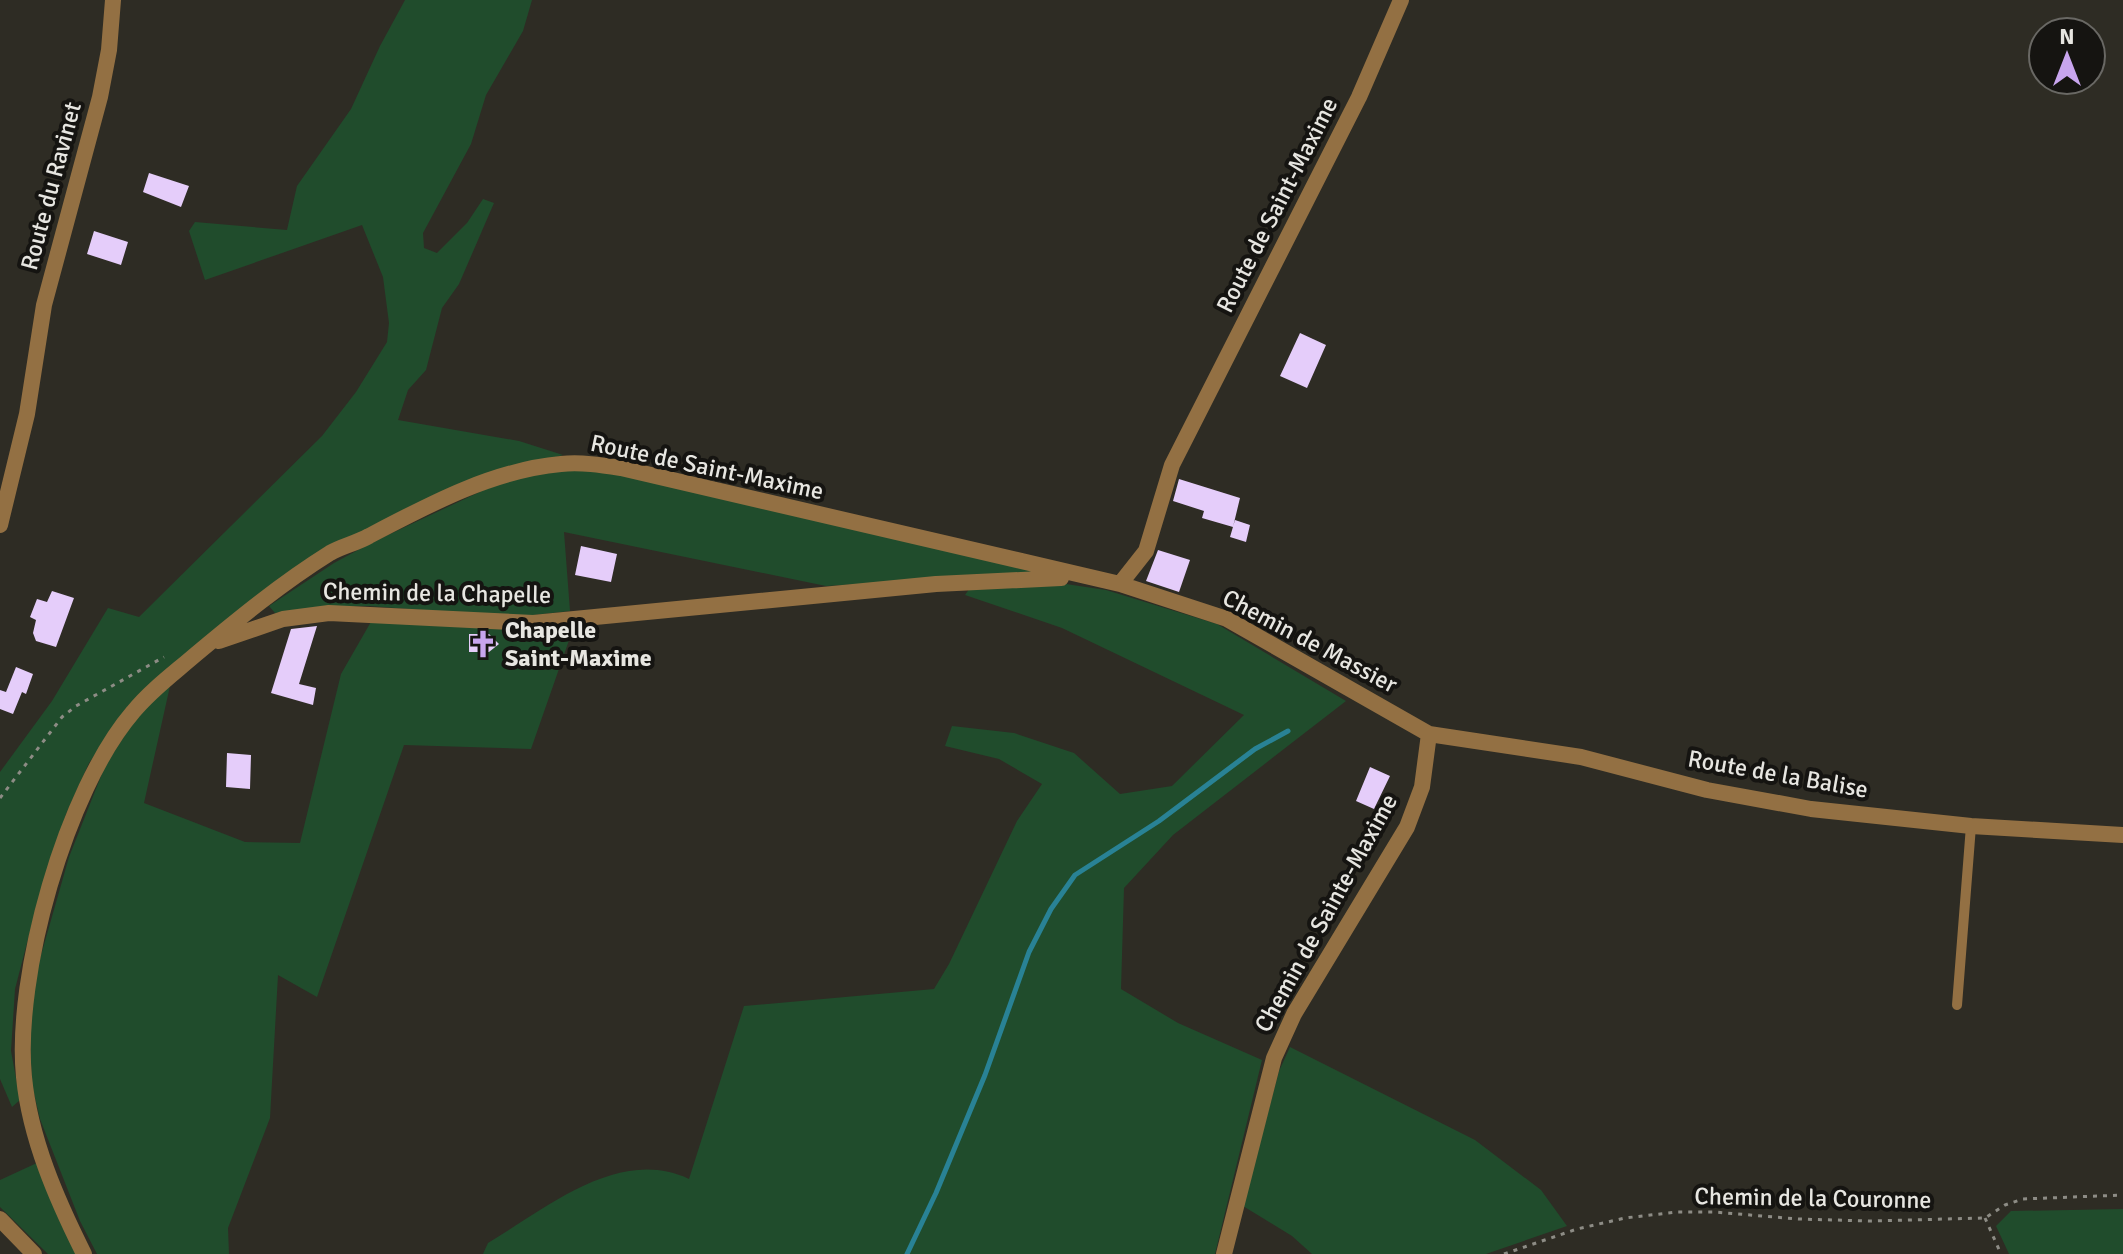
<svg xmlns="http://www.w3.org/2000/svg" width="2123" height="1254" font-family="Signika,sans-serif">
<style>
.green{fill:#204c2c}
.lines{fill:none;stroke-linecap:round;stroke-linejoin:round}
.stream{stroke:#298295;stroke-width:5}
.building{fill:#e5cdfa}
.path{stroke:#8d8c85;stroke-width:3;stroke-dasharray:4 6;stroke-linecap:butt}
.service{stroke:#937043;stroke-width:10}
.minor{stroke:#937043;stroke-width:16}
.labels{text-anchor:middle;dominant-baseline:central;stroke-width:8;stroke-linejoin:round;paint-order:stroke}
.street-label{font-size:24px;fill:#e7e6e1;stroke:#151411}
.poi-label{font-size:24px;font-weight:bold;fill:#e7e6e1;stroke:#151411;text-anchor:start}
</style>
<rect width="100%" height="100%" fill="#2e2c24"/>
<path class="green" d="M405 0H532L523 31 486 95 471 144 423 233 424 248 437 253 467 223 483 199 494 203 459 284 442 308 426 370 408 390 398 420 519 441 563 455 481 478 328 548 128 709 89 763 66 814 34 916 15 989 11 1051 20 1100 12 1107 0 1079V772L52 701 108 608 139 617 322 436 356 392 387 342 389 323 383 277 362 225 205 280 189 231 195 222 287 230 297 186 351 109 380 46Z
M557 469 623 474 1045 573 826 586 564 532 570 611 515 617 369 606 318 607 275 613 269 606 334 563 371 543 503 481Z
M1066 584 1106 590 1217 624 1346 701 1173 835 1124 888 1121 989 1178 1023 1262 1060 1215 1254H483L488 1243C547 1208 619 1146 689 1179L744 1006 934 989 949 964 1017 821 1042 784 999 759 945 746 952 726 1014 733 1074 753 1120 794 1172 786 1244 715 1062 628 965 595 970 588Z
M372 620 574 626 531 749 404 745 317 997 278 975 270 1118 228 1228 229 1254H97L80 1221 40 1119 32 1085 30 1040 35 976 69 857 105 766 140 712 170 686 144 803 245 842 300 843 341 674Z
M1290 1047 1475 1140 1541 1190 1567 1226 1486 1254H1312L1292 1236 1243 1206 1279 1071Z
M39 1162 79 1254H48L0 1207V1180Z
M2123 1209V1254H2009L1996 1226 2011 1211Z"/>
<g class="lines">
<path class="stream" d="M907 1254 936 1193 985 1075 1029 952 1051 909 1075 875 1159 821 1255 749 1288 731"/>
</g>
<path class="building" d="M149 173 189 186 181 207 143 192Z
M94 231 128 242 121 265 87 254Z
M1300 333 1326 345 1307 388 1280 376Z
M1179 479 1240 498 1233 527 1202 518 1204 511 1173 501Z
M1235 520 1250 525 1246 542 1230 537Z
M581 546 617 554 611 582 575 575Z
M1158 550 1190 560 1179 592 1146 581Z
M52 591 74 598 56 647 36 641 33 633 36 620 30 617 37 599 47 602Z
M317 626 299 684 316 688 313 705 271 693 291 629Z
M469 634H489L499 644 489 652H469Z
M16 667 33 674 26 694 22 692 13 714 0 709V690L6 692Z
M227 753 251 755 250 789 226 787Z
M1370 767 1390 776 1374 809 1356 801Z"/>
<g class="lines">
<path class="path" d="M0 798 62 717 76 706 164 657
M1985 1218 2001 1254
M1504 1254 1577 1229 1625 1218 1677 1212H1714L1798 1219 1870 1221 1985 1218 2005 1205 2023 1199 2123 1195"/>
<path class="service" d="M1957 1005 1971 826"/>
<path class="minor" d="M0 525 27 414 44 305 100 97 109 50 113 0
M1120 584 1227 619 1429 734 1581 757 1707 790 1811 809 1971 826 2123 835
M219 641 283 619 329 613 533 623 936 584 1061 578
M0 1219 34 1254
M84 1254C57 1200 30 1139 24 1077 14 976 66 790 133 712 151 690 173 674 195 655 238 619 282 583 330 553 342 546 357 543 369 536 428 505 493 470 561 464 581 462 601 465 621 468L1120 584 1146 551 1172 465 1359 97 1401 0
M1224 1254 1274 1058 1294 1014 1407 827 1422 787 1429 734"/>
</g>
<defs>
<symbol id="church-bare" viewBox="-9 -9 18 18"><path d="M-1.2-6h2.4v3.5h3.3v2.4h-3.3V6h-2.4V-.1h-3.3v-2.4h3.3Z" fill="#c8a5ee" stroke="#151411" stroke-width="2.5" paint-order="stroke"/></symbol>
</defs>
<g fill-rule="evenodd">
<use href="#church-bare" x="463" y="624" width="40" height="40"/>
</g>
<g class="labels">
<g class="street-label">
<text transform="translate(51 186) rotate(-75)">Route du Ravinet</text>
<text transform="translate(1277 205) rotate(-63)">Route de Saint-Maxime</text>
<text transform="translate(707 467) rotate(12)">Route de Saint-Maxime</text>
<text transform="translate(437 593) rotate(1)">Chemin de la Chapelle</text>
<text transform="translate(1310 641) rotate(28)">Chemin de Massier</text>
<text transform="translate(1778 774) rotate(10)">Route de la Balise</text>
<text transform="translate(1326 913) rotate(-61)">Chemin de Sainte-Maxime</text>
<text transform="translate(1813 1198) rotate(1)">Chemin de la Couronne</text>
</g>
<g class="poi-label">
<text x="505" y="630">Chapelle<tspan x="505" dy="28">Saint-Maxime</tspan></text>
</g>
</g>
<g transform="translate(2067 56)"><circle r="38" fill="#151411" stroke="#696864" stroke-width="2"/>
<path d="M0-6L14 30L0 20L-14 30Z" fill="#c8a5ee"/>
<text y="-12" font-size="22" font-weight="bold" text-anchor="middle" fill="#e7e6e1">N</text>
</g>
</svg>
